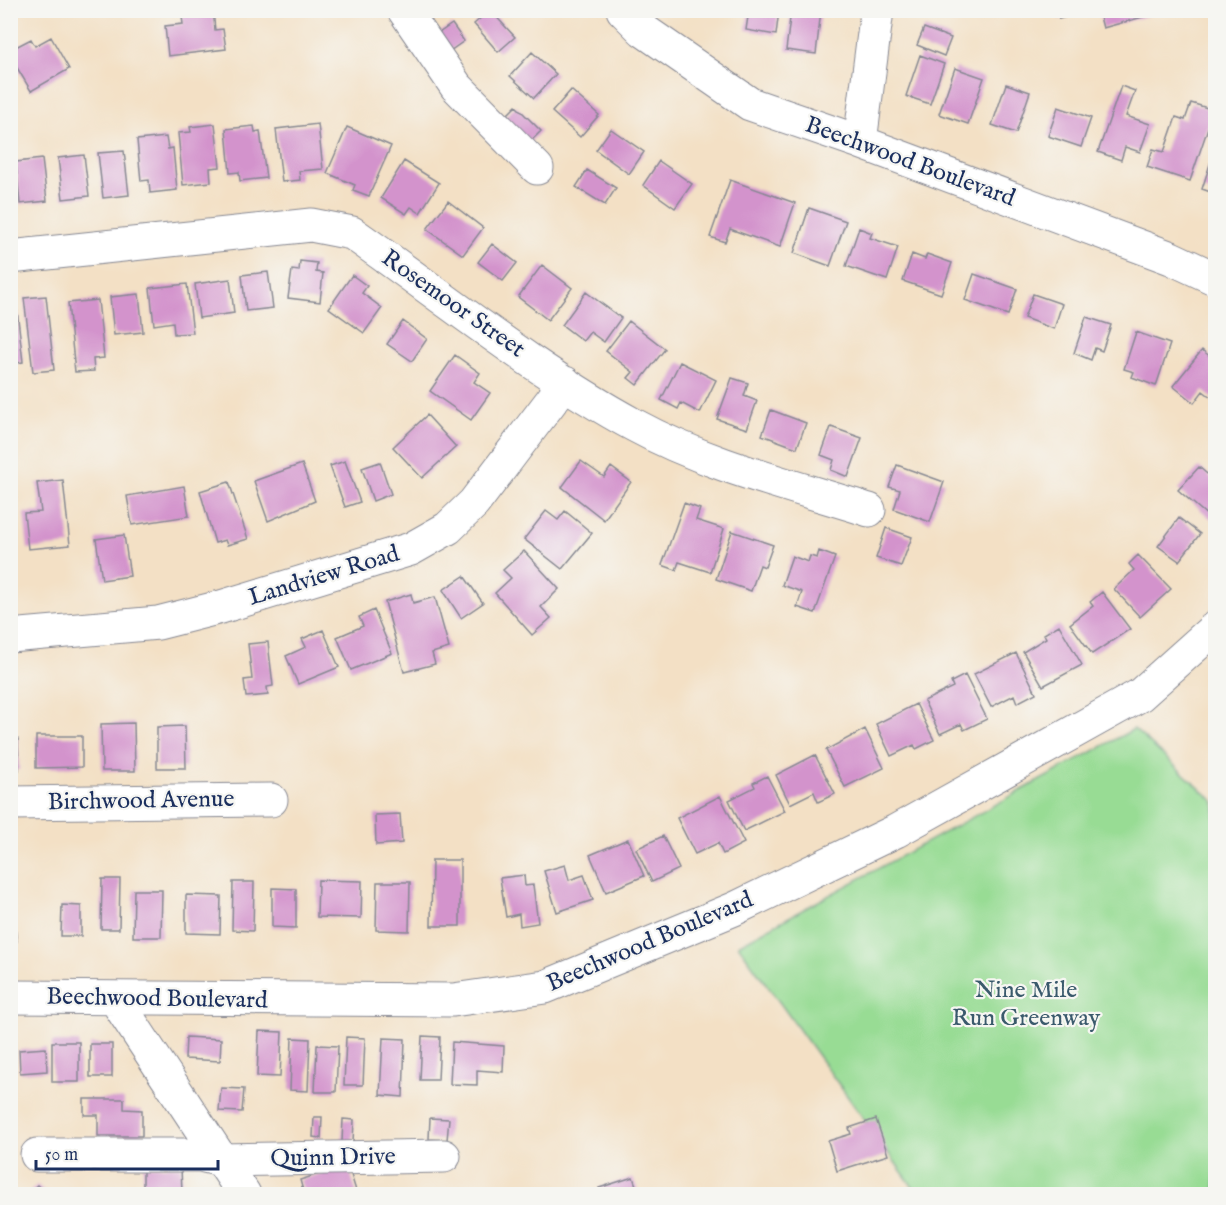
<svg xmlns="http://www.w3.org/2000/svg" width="1226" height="1205" font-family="'IM FELL English',serif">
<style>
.green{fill:#98dc94;stroke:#5a8679;stroke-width:1.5}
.building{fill:#d393cc}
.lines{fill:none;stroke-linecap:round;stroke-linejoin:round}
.minor-casing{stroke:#878892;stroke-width:35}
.path{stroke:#878892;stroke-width:4;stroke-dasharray:1.5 4.5;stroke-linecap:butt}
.minor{stroke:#fff;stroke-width:33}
.labels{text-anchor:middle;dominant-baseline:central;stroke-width:4.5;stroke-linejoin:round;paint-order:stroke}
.street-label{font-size:24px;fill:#1b2f5e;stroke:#f6f6f2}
.park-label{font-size:24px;fill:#3a5a6c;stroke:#f6f6f2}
</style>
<rect width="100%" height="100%" fill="#f6f6f2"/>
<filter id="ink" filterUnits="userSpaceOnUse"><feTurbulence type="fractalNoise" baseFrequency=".0167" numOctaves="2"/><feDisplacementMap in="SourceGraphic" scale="12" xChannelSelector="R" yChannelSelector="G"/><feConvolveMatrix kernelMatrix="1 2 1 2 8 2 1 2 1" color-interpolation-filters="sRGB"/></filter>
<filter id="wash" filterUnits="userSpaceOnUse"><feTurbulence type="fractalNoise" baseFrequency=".008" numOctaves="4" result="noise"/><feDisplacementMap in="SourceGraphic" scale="24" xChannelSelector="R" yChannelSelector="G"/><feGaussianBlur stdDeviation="1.35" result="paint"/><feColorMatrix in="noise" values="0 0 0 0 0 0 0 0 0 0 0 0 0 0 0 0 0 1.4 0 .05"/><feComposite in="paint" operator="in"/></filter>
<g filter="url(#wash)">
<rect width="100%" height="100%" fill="#f3e0c5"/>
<path class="green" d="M1134 729 1215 802V1194H918L738 945Z"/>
<g id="blocks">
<path class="building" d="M181 10H213L215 30 223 29 226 49 168 56 165 26 183 24Z
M490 10 515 37 498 52 474 24Z
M749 10H779L776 35 746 30Z
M791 10H821L816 54 786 50Z
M1057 10H1088V11L1059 19Z
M1092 10H1149L1150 15 1103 28 1099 13Z
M452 24 464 41 447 53 436 35Z
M924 28 951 38 944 56 917 45Z
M51 37 69 69 31 91 10 56V50L31 39 35 46Z
M532 52 556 74 534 98 510 76Z
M920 55 944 64 930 104 906 96Z
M955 68 984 78 968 124 939 114Z
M1006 84 1030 92 1016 133 992 125Z
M1121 86 1135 91 1126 116 1150 124 1140 152 1125 147 1121 160 1098 152Z
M571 90 599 115 580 137 552 112Z
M1191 103 1214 110 1190 181 1147 167 1153 149 1164 152 1176 117 1185 120Z
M516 106 541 131 529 143 504 118Z
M1058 107 1091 118 1081 147 1048 136Z
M215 124 220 167 210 168 211 182 183 185 178 133 191 132 190 127Z
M318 124 323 169 299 171 300 180 282 182 276 129Z
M254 126 255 132 260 131 266 178 240 181 239 172 230 173 226 129Z
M347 127 391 146 369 196 353 190 355 185 327 173Z
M611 129 644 152 629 174 596 150Z
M166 137 168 149 173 148 177 190 150 193 149 180 141 181 137 140Z
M124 151 129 195 103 198 98 153Z
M84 155 89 196 63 199 58 158Z
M1213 155 1216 156V194L1202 189Z
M42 159 47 201 20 204 16 162Z
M404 161 439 183 420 213 411 207 406 214 381 198Z
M659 161 692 184 675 208 643 185Z
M587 170 616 188 605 205 576 187Z
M730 180 795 203 780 247 730 229 725 242 710 237Z
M448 201 483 228 463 255 427 229Z
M809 208 846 221 830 266 794 253Z
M859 228 872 233 870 238 898 247 887 280 846 266Z
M492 244 517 263 503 281 478 262Z
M912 254 925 259 927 254 952 263 941 294 903 281Z
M300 261 317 263 316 272 323 273 320 302 288 298 292 270 299 271Z
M542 265 572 288 548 320 518 297Z
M268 272 273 308 246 311 242 275Z
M974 274 1017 289 1008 315 965 300Z
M352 275 367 286 362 293 382 308 364 333 329 308Z
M230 279 234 313 199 318 195 284Z
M187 284 193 333 174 334 173 322 154 325 150 288Z
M586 292 621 318 604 342 590 332 583 341 562 325Z
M139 294 143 332 114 335 110 297Z
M1033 294 1062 304 1054 329 1024 318Z
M46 296 54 370 33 372 24 298Z
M98 300 104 358 93 359 94 371 75 372 68 303Z
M17 310 23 362 10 364V311Z
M1086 317 1111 325 1102 351 1095 348 1091 360 1074 353Z
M403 321 427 339 412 361 387 344Z
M629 321 665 349 637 385 628 378 633 372 606 351Z
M1136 332 1170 344 1156 386 1132 377 1134 372 1124 369Z
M1202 350 1216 361V401L1203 391 1194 403 1173 386Z
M455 355 480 373 474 382 490 393 471 420 430 391Z
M680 362 716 380 700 413 681 403 678 409 661 400Z
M732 378 748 383 744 396 757 401 747 429 717 419Z
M771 410 806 423 797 448 762 435Z
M427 415 456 447 422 478 393 447Z
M831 427 862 438 848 477 831 470 834 460 821 455Z
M345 461 360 502 345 507 330 466Z
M581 461 604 477 611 467 631 482 604 520 562 487Z
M380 462 391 494 373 501 362 468Z
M302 464 315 501 268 521 254 481Z
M897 465 944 482 930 522 894 509 900 490 889 487Z
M1199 467 1213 479 1216 476V523L1178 490Z
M63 480 70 545 28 549 24 513 41 512 37 483Z
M229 482 248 539 227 545 225 540 215 543 200 491Z
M184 486 189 516 132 525 127 496Z
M684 503 700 509 696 520 724 529 710 572 679 562 676 570 662 565Z
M546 511 558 520 565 511 592 533 562 569 524 539Z
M1179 518 1200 534 1179 561 1158 546Z
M886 528 912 537 901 566 876 558Z
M732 531 773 545 765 567 760 565 751 591 716 579Z
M124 535 130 576 102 580 96 539Z
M524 551 559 589 541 607 551 618 532 635 495 593 511 578 503 570Z
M819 551 835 557 815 613 797 607 802 592 782 585 792 556 808 562 810 556 817 558Z
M1138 555 1171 589 1140 617 1114 589 1134 570 1129 564Z
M464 576 483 603 461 618 443 590Z
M1102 592 1130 629 1092 654 1070 624 1093 606 1090 602Z
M411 594 413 603 435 597 449 648 432 653 435 664 404 672 385 602Z
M374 610 392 653 351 670 337 637 363 626 359 617Z
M1059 625 1082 665 1043 686 1023 652 1046 638 1044 634Z
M323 630 339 667 298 684 286 656 306 647 302 639Z
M268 642 273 686 267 687 268 695 246 697 244 680 252 679 248 644Z
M1016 653 1036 693 1017 703 1014 695 991 707 974 674Z
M965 675 987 719 964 730 961 724 940 734 924 701 953 687 951 682Z
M916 704 934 740 916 749 914 745 891 756 876 724Z
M134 723 135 771H102L101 724Z
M185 726 186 768H157V727Z
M865 729 884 768 845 787 826 750Z
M36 736H82V767L36 768Z
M10 739H18L19 770H10Z
M815 755 835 794 818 802 814 792 790 804 776 775Z
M767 776 785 811 744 831 729 800 755 787 753 783Z
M720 796 744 843 723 854 718 843 695 854 677 818Z
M400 814 402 843 376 845 375 815Z
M663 836 679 869 652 882 636 849Z
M628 839 644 876 606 892 590 855Z
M432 860H460V926H431Z
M565 865 569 880 584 875 593 900 557 912 544 871Z
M524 875 525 886 533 885 538 923 520 926 519 914 506 917 500 878Z
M102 879H120L119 929H101Z
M318 880 362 881 361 918 317 917Z
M233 882H254L253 931 232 930Z
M377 882H410L409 931 376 930Z
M272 888 296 889V928L272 927Z
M134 890H162L161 937H133Z
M10 892 17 941 10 942Z
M186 895 221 896 220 934 186 933Z
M62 905 81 906V936H61Z
M259 1031 282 1032 280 1077 257 1076Z
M422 1036 440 1037 438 1080H420Z
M186 1037 221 1039 220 1061 185 1059Z
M346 1037 365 1038 363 1085H344Z
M292 1038 310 1039 308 1091 290 1090Z
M383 1038 405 1039 403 1097 380 1095Z
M52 1042H79V1082H52Z
M452 1042 504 1046 503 1072 477 1070V1085L450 1084Z
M90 1044H112V1077H90Z
M317 1045 338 1046 336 1092H315Z
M46 1048 47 1071 20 1073 19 1050Z
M221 1088 244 1089 242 1112 219 1111Z
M84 1099H124V1109L142 1110V1136H98V1115H84Z
M314 1117H322L321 1138 313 1137Z
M430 1118 449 1119 447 1140 429 1139Z
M343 1119 354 1120 353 1142H342Z
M876 1119 888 1155 837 1171 828 1141 851 1134 849 1128Z
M348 1165 357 1194H304L300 1180Z
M143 1166H181L182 1194H143Z
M633 1177 639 1194H601L599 1188Z
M37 1185 47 1194H28Z"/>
</g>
</g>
<g filter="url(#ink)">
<use href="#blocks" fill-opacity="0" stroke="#878892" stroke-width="1.5"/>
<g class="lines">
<defs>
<path id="minor" d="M404 10 456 86 537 168
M623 10 643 30 750 104 860 142 1171 258 1216 279
M860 142 877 10
M10 257 311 225 352 233C445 298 535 371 634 425 707 465 790 485 869 510
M10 636 158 623 221 607 411 549 448 528 474 503 565 383
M10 803 271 800
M10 997 453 1000 545 987 734 909 896 831 1140 695 1216 627
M116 1000 244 1194
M37 1155H200L221 1160 444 1156"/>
</defs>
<use href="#minor" class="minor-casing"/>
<path class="path" d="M10 190 15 228"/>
<use href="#minor" class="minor"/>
</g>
</g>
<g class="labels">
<g class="street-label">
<text transform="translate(910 162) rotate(20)">Beechwood Boulevard</text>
<text transform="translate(453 304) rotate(35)">Rosemoor Street</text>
<text transform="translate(324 576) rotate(-17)">Landview Road</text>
<text transform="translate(141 801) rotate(-1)">Birchwood Avenue</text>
<text transform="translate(650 942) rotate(-23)">Beechwood Boulevard</text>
<text transform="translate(157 999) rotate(1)">Beechwood Boulevard</text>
<text transform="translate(333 1158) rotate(-1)">Quinn Drive</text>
</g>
<g class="park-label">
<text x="1026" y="990">Nine Mile<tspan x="1026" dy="28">Run Greenway</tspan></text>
</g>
</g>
<rect width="1226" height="1205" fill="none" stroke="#f6f6f2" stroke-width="36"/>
<path d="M36 1160v9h182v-9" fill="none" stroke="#1b2f5e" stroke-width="3"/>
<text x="45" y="1160" font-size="18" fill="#1b2f5e" stroke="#f6f6f2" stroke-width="4.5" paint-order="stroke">50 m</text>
</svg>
